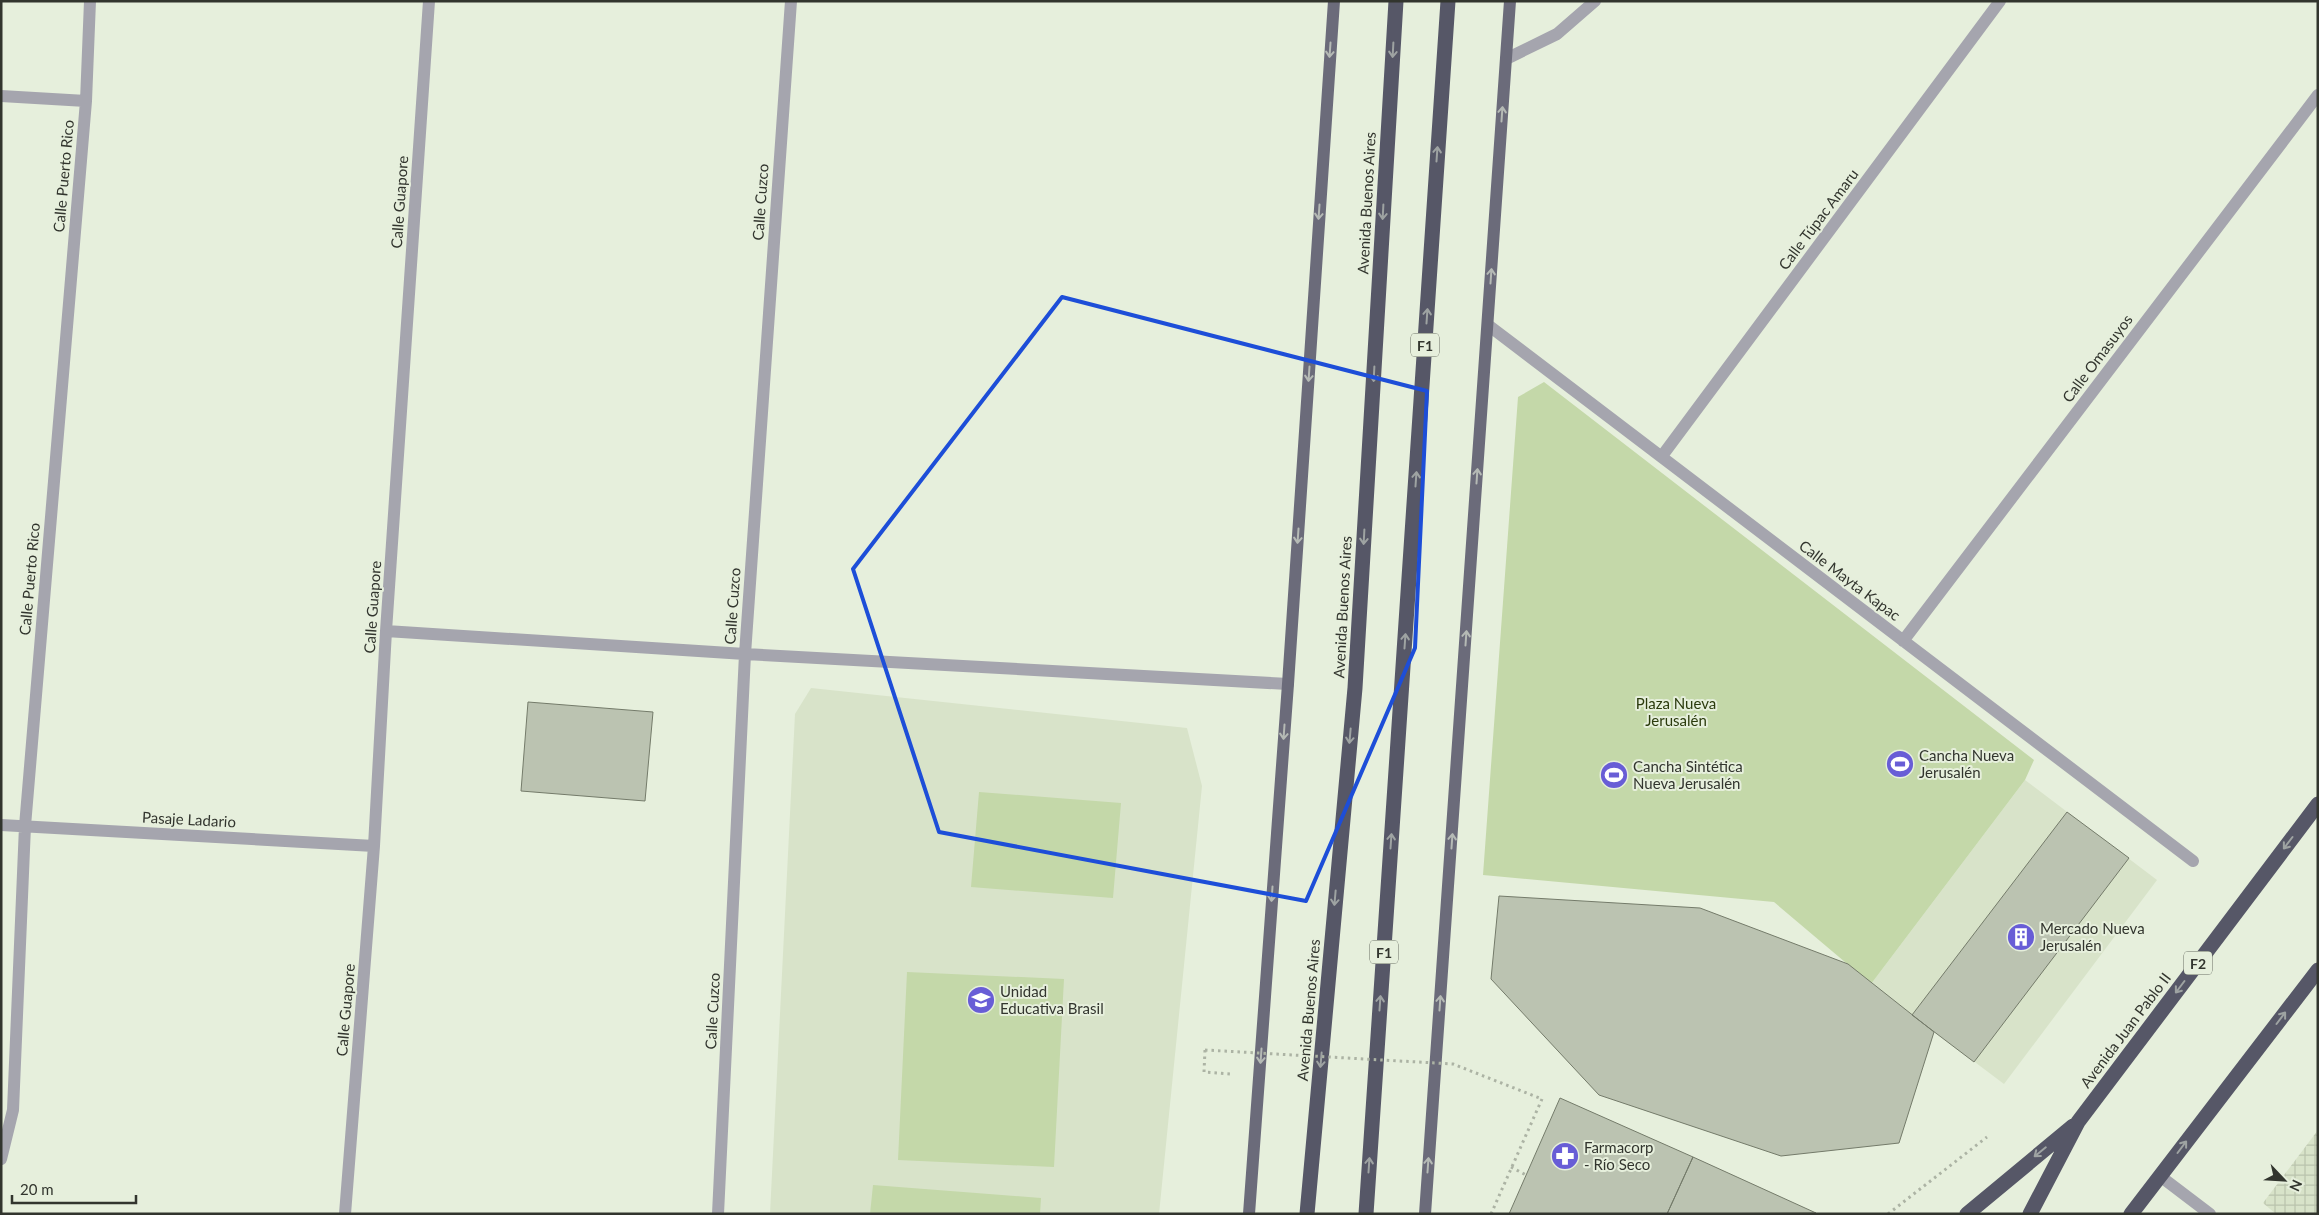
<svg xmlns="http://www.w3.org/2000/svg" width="2319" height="1215" font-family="Lato,sans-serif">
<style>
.built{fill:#d8e3c9}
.industrial{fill:url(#industrial-grid)}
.green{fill:#c4d8a9}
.building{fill:#bbc3b1;stroke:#747b6a}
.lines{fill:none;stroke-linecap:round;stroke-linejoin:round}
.path{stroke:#acb3a4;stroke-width:3;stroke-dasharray:2.5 4;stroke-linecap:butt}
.minor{stroke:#a5a5ae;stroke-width:12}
.major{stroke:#6b6b7a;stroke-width:12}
.highway{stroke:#565767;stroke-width:15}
.path-bridge{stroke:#acb3a4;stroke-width:3;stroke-dasharray:2.5 4;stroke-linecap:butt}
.oneway{stroke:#b5bab5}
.oneway2{stroke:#9ea3a2}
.marked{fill:none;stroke:#1d4ed8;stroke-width:4;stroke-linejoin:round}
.labels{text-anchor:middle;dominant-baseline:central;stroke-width:4;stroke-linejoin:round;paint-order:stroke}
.shield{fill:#e6efdc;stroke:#686d62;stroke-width:1}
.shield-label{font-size:14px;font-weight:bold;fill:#32352e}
.street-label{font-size:15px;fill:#32352e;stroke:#e6efdc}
.park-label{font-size:15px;fill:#2b3b0d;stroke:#e6efdc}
.poi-label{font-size:15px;fill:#32352e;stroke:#e6efdc;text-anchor:start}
</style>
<defs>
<pattern id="industrial-grid" width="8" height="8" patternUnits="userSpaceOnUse" patternTransform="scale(1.25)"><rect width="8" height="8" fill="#d8e3c9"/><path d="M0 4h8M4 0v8" fill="none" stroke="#bac3ad"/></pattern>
</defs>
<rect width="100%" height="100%" fill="#e6efdc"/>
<path class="built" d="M811 688 1187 728 1202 786 1159 1214H770L795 714Z
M2025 780 2157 880 2004 1084 1871 984Z"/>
<path class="industrial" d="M2318 1130V1214H2276L2263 1203Z"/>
<path class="green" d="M1544 382 2034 760 2025 780 1871 984 1774 902 1483 875 1518 397Z
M979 792 1121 803 1113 898 971 887Z
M907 972 1064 979 1054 1167 898 1160Z
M873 1185 1041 1198 1040 1214H870Z"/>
<path class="building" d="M528 702 653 712 645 801 521 791Z
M2067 812 2129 858 1974 1062 1912 1015Z
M1499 896 1700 908 1848 964 1934 1032 1899 1143 1781 1156 1599 1095 1491 979Z
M1560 1098 1693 1157 1667 1214H1509Z
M1693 1157 1816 1213 1667 1214Z"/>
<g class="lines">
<path class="path" d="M1205 1050 1204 1072 1231 1074
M1511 1167 1526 1175
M1491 1214 1542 1099
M1888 1214 1987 1137"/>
<path class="minor" d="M1506 59 1557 34 1595 1
M1 96 86 101
M1488 325 2193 861
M1662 456 2000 1
M386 631 745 654 1288 684
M1903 641 2318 95
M1 825 374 846
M1 1159 13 1110 25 826 86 101 90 1
M2160 1176 2210 1214
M345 1214 374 846 386 631 429 1
M718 1214 745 654 791 1"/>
<path class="major" d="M1249 1214 1288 684 1334 1
M1425 1214 1510 1"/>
<path class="highway" d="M1307 1214 1355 688 1396 1
M1366 1214 1448 1
M1967 1214 2073 1126
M2030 1214 2078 1122 2318 804
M2131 1214 2318 970"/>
<path class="path-bridge" d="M1205 1050 1453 1064 1542 1099"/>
</g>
<defs><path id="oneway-shaft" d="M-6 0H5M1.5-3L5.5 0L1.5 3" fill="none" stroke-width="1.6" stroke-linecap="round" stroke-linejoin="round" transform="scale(1.25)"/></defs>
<g class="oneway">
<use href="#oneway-shaft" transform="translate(1330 50) rotate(94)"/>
<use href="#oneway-shaft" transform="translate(1502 114) rotate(-86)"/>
<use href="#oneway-shaft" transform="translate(1319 212) rotate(94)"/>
<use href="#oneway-shaft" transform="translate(1491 276) rotate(-86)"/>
<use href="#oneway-shaft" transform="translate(1309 374) rotate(94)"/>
<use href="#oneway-shaft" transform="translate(1477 476) rotate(-86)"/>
<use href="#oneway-shaft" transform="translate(1298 536) rotate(94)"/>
<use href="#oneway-shaft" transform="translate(1466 638) rotate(-86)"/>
<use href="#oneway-shaft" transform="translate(1284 732) rotate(94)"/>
<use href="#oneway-shaft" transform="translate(1452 841) rotate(-86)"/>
<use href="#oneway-shaft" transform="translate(1272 894) rotate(94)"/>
<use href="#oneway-shaft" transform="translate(1440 1003) rotate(-86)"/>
<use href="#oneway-shaft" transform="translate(1261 1056) rotate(94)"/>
<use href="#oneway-shaft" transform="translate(1428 1165) rotate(-86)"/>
</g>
<g class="oneway2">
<use href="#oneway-shaft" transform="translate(1393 50) rotate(93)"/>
<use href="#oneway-shaft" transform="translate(1437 154) rotate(-86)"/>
<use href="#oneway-shaft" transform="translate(1383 212) rotate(93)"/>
<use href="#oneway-shaft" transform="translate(1427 316) rotate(-86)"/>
<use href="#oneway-shaft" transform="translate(1374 374) rotate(93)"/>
<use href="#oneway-shaft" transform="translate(1416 479) rotate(-86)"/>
<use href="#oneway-shaft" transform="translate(1364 537) rotate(93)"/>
<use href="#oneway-shaft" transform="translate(1405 641) rotate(-86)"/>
<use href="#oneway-shaft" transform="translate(1350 736) rotate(95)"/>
<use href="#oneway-shaft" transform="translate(1391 841) rotate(-86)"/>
<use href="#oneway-shaft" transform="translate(2288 843) rotate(127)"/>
<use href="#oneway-shaft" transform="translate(1335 898) rotate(95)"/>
<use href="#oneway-shaft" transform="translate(2180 987) rotate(127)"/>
<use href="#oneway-shaft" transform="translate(1380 1003) rotate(-86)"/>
<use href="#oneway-shaft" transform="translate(2281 1018) rotate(-53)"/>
<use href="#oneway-shaft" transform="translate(1321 1060) rotate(95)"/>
<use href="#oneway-shaft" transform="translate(2182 1147) rotate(-53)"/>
<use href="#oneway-shaft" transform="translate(2040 1152) rotate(141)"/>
<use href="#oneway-shaft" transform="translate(1369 1165) rotate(-86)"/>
</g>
<path class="marked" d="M1062 297 1427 391 1415 648 1306 901 939 832 853 569Z"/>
<defs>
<symbol id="stadium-disc" viewBox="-11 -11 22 22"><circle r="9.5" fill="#685dd6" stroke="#e6efdc"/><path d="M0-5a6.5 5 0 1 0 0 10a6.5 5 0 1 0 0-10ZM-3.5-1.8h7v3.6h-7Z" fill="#fff"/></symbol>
<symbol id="building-disc" viewBox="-11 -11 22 22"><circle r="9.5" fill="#685dd6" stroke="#e6efdc"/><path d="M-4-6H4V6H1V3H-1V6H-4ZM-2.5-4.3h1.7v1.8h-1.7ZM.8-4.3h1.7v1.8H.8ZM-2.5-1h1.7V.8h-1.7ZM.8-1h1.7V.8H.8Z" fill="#fff"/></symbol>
<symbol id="school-disc" viewBox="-11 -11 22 22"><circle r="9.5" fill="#685dd6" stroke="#e6efdc"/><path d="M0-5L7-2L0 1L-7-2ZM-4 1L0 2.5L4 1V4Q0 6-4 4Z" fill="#fff"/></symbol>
<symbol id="pharmacy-disc" viewBox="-11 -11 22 22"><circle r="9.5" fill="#685dd6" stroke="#e6efdc"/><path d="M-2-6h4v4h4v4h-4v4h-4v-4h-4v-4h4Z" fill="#fff"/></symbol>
</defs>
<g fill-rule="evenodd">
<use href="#stadium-disc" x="1884" y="748" width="32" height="32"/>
<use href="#stadium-disc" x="1598" y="759" width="32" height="32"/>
<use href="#building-disc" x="2005" y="921" width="32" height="32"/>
<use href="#school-disc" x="965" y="984" width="32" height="32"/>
<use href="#pharmacy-disc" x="1549" y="1140" width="32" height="32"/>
</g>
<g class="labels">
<g class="shield">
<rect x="1411" y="333.5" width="28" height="23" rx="4"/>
<rect x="1370" y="940.5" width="28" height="23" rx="4"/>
<rect x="2184" y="951.5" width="28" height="23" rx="4"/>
</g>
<g class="shield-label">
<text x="1425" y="345">F1</text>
<text x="1384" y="952">F1</text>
<text x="2198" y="963">F2</text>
</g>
<g class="street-label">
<text transform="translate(63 176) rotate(-85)">Calle Puerto Rico</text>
<text transform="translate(399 202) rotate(-86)">Calle Guapore</text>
<text transform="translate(760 202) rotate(-86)">Calle Cuzco</text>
<text transform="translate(1366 203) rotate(-87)">Avenida Buenos Aires</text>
<text transform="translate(1818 219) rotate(-53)">Calle Túpac Amaru</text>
<text transform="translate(2097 358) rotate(-53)">Calle Omasuyos</text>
<text transform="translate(29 579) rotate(-85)">Calle Puerto Rico</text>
<text transform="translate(1850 580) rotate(37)">Calle Mayta Kapac</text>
<text transform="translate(732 606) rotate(-86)">Calle Cuzco</text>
<text transform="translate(372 607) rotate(-86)">Calle Guapore</text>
<text transform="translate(1342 607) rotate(-87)">Avenida Buenos Aires</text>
<text transform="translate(189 819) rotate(3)">Pasaje Ladario</text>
<text transform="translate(345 1010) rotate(-85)">Calle Guapore</text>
<text transform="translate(1308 1010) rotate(-85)">Avenida Buenos Aires</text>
<text transform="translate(712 1011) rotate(-87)">Calle Cuzco</text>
<text transform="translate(2125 1030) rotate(-53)">Avenida Juan Pablo II</text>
</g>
<g class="park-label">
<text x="1676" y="703">Plaza Nueva<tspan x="1676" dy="17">Jerusalén</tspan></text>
</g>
<g class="poi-label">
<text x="1919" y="755">Cancha Nueva<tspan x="1919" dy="17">Jerusalén</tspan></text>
<text x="1633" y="766">Cancha Sintética<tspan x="1633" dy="17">Nueva Jerusalén</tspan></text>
<text x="2040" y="928">Mercado Nueva<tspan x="2040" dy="17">Jerusalén</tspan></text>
<text x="1000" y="991">Unidad<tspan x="1000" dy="17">Educativa Brasil</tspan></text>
<text x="1584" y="1147">Farmacorp<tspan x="1584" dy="17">- Río Seco</tspan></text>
</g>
</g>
<rect width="2319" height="1215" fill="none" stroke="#32352e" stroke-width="5"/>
<g transform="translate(2284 1180) rotate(115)" stroke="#e6efdc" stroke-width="4" paint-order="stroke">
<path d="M0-4L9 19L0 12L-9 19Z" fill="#32352e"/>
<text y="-8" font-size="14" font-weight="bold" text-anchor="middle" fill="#32352e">N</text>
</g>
<path d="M12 1195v8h124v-8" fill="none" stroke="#32352e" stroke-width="2.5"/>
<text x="20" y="1195" font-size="15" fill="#32352e" stroke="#e6efdc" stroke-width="4" paint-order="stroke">20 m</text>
</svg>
